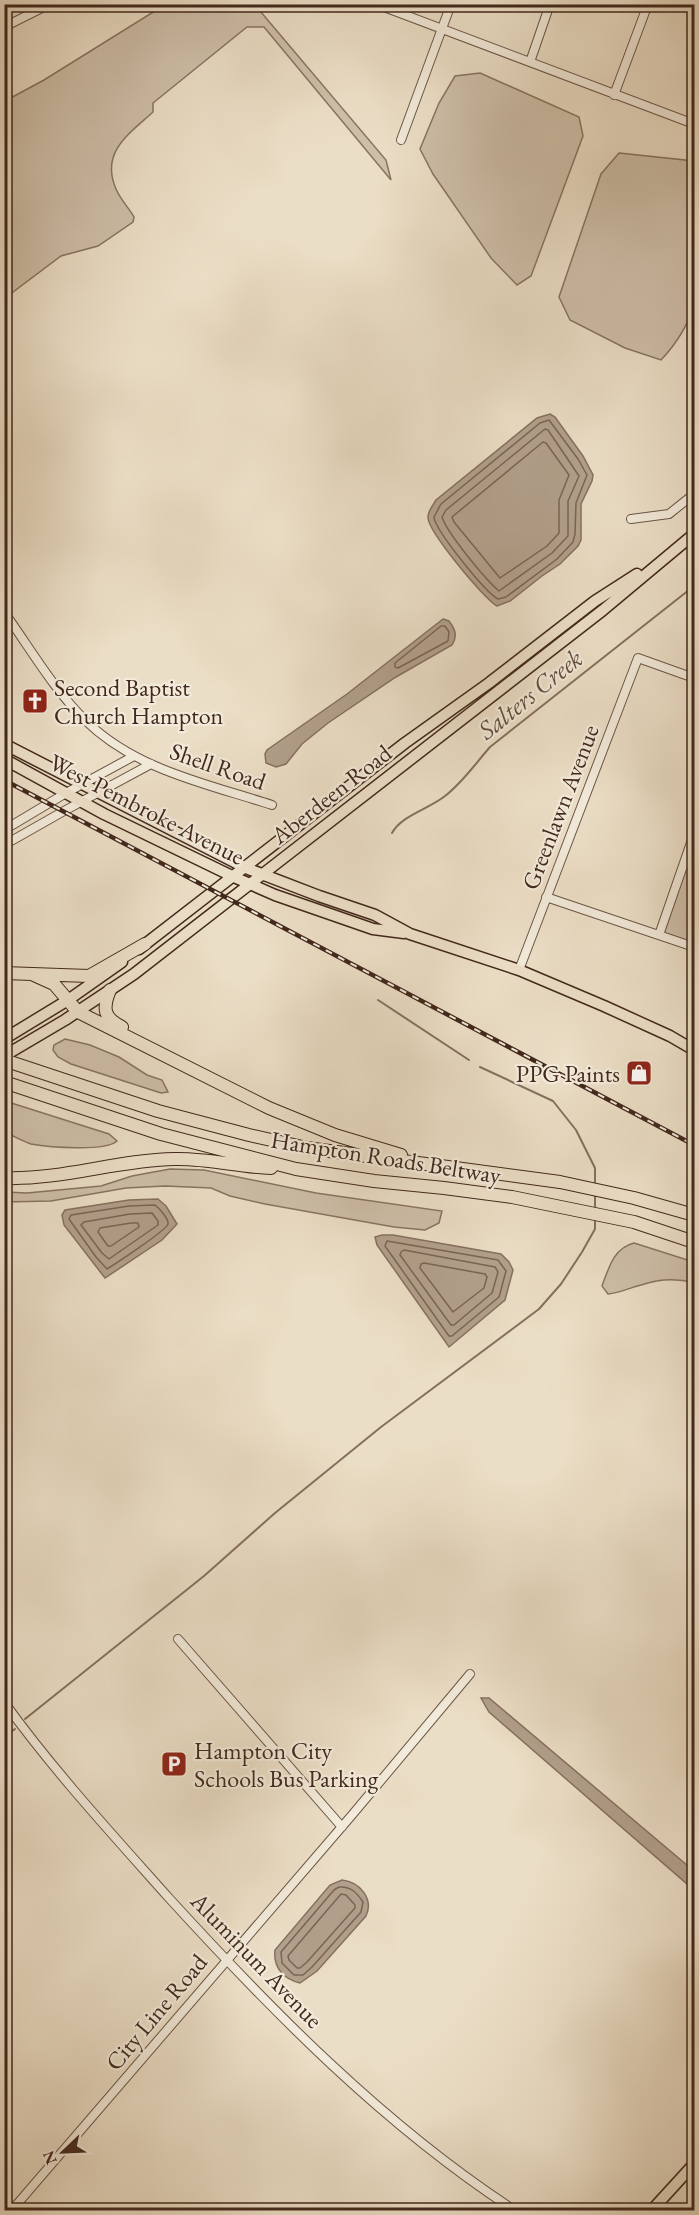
<svg xmlns="http://www.w3.org/2000/svg" width="699" height="2215" font-family="'EB Garamond',serif">
<style>
.green{fill:#cebfa9;stroke:#887462;stroke-width:1.5}
.water{fill:#b2a08c;stroke:#85705f;stroke-width:1.5}
.lines{fill:none;stroke-linecap:round;stroke-linejoin:round}
.shore{stroke:#7a6454;stroke-width:1.5}
.stream{stroke:#85705f;stroke-width:2}
.minor-casing{stroke:#6c5646;stroke-width:10}
.major-casing{stroke:#42281c;stroke-width:13}
.highway-casing{stroke:#42281c;stroke-width:14}
.minor{stroke:#f2eada;stroke-width:8}
.major{stroke:#ebdec6;stroke-width:10}
.highway{stroke:#ebdec6;stroke-width:12}
.rail-casing{stroke:#42281c;stroke-width:4.5}
.rail{stroke:#f2eada;stroke-width:2;stroke-dasharray:7;stroke-linecap:butt}
.labels{text-anchor:middle;dominant-baseline:central;stroke-width:4.5;stroke-linejoin:round;paint-order:stroke}
.poi-label{font-size:24px;fill:#42281c;stroke:#f2eada;text-anchor:start}
.street-label{font-size:24px;fill:#42281c;stroke:#f2eada}
.water-label{font-size:26px;font-style:italic;fill:#644c3e;stroke:#f2eada}
</style>
<rect width="100%" height="100%" fill="#ebdec6"/>
<filter id="stains"><feTurbulence type="fractalNoise" baseFrequency=".00333" numOctaves="4"/><feColorMatrix values="0 0 0 0 .2 0 0 0 0 .09 0 0 0 0 .02 0 0 0 .5 -.17"/></filter>
<radialGradient id="worn" r=".72"><stop offset=".6" stop-color="#630" stop-opacity="0"/><stop offset="1" stop-color="#630" stop-opacity=".3"/></radialGradient>
<path class="green" d="M166 4 255 5 386 160 391 180 264 27H247L153 103V112C129 134 100 152 116 189 120 199 129 208 134 217L133 222 98 246 61 256 5 298V101L44 80Z
M480 73 579 117 583 136 531 276 517 285 491 258 433 174 420 149 439 103 455 76Z
M619 153 694 161V304C688 326 677 343 661 360L625 348 570 320 559 297 601 174Z
M694 844V943L664 933Z
M65 1039 90 1045 119 1057 147 1075 162 1080 168 1092 161 1093 71 1064 58 1057 53 1050 54 1045Z
M5 1101 109 1134 117 1141C105 1152 48 1147 31 1144 22 1141 13 1136 5 1132Z
M170 1169 204 1170 316 1193 442 1211 439 1223 425 1230 394 1227 265 1204 230 1196 211 1188 165 1186 126 1188 51 1201 5 1202V1192L27 1193 101 1186 132 1176Z
M634 1243 694 1262V1283C677 1278 659 1279 641 1285 629 1288 620 1293 608 1294L602 1286C609 1267 614 1248 634 1243Z"/>
<path class="water" d="M550 414 555 417 583 456 593 475 592 481 581 504V540L578 546 560 564 542 576 510 601 497 606C484 599 427 530 428 517 428 511 433 505 436 500L537 418Z
M443 619 449 621C455 629 458 636 452 645L396 677 328 723 302 744 286 764 276 767 266 763 265 754 267 750 347 694Z
M158 1199 166 1206 177 1224 162 1240 105 1278 64 1225 62 1215 65 1210 129 1200Z
M382 1235H393L501 1254 509 1262 513 1270 505 1300 449 1347 377 1245 375 1237Z
M481 1698H489L694 1871V1890L489 1712Z
M342 1880C360 1882 374 1899 366 1916L317 1971 300 1983C283 1979 273 1967 275 1950L330 1885Z"/>
<g class="lines">
<path class="shore" d="M549 420 578 459 587 475 576 503 575 534 573 542 557 559 506 597 498 599C485 592 435 530 434 517L441 504 540 423Z
M545 429 548 430 579 476 568 501V536L552 553 499 591C485 579 447 533 442 517L446 510Z
M543 442 546 443 569 475 559 500V533L547 546 500 578 454 522 452 517Z
M441 626H445L449 632 448 641 398 668 395 667V663Z
M155 1205C159 1208 169 1219 168 1224 167 1230 115 1264 107 1269L96 1257 69 1219 71 1215 129 1206Z
M152 1213 158 1221V1225L109 1259 102 1253 81 1225 84 1222 130 1214Z
M131 1223H138L139 1227 111 1246H108L98 1232 100 1228Z
M387 1241 498 1260 506 1271 499 1297 452 1336H449L385 1246Z
M404 1250 495 1267 498 1272 492 1293 454 1325H451L400 1255 401 1252Z
M424 1263 485 1274 487 1277 484 1288 453 1312 420 1268 421 1264Z
M339 1887C351 1886 357 1893 363 1902L361 1912 312 1967 303 1975H294L282 1963 281 1952 334 1890Z
M341 1894 346 1895 355 1905V1908L307 1962 300 1968H297L289 1960 288 1956Z"/>
<path class="stream" d="M392 833C402 815 429 809 445 796 463 782 475 764 490 747L694 586
M378 1000 469 1060
M480 1067 553 1101 576 1130 595 1168V1186
M595 1210V1195
M25 1719 204 1576 275 1513 381 1427 539 1309 561 1284 582 1252 595 1229V1219
M4 1737 15 1729"/>
<defs>
<path id="minor" d="M376 4 694 124
M4 27 50 4
M530 62 550 4
M614 95 648 4
M401 140 451 4
M631 519 669 514 694 494
M4 612C30 648 54 690 86 721 136 770 208 784 272 805
M4 830 66 793 134 756
M4 845 64 811 151 764
M546 897 694 947
M659 935 694 834
M519 970 638 658 694 678
M178 1639 342 1827
M4 1702C54 1771 112 1834 168 1897 273 2012 384 2125 514 2210
M12 2210 352 1815 470 1674"/>
<path id="major" d="M4 744 246 868 319 896 375 915 410 934 519 970 604 1006 670 1036 694 1050
M4 759 104 814 234 877 275 895 373 929 404 933
M139 949 405 743 489 683 595 601 637 574
M4 1039 68 1000 122 962
M4 1056 65 1020 134 974 603 610 694 534
M652 2210 694 2164"/>
<path id="highway" d="M4 973 89 976 145 944
M34 975 54 984 78 1012 269 1108 335 1135 401 1155
M110 990C102 1009 104 1018 122 1027
M4 1060 158 1111 249 1135 307 1148 560 1182 634 1198 694 1215
M4 1082 161 1134 296 1169 374 1181 444 1188 512 1197 634 1222 694 1242
M4 1178C62 1180 117 1160 175 1159 207 1158 239 1167 271 1168"/>
</defs>
<use href="#minor" class="minor-casing"/>
<use href="#major" class="major-casing"/>
<use href="#highway" class="highway-casing"/>
<use href="#minor" class="minor"/>
<use href="#major" class="major"/>
<use href="#highway" class="highway"/>
<defs>
<path id="rail" d="M4 780 694 1145"/>
</defs>
<use href="#rail" class="rail-casing"/>
<use href="#rail" class="rail"/>
</g>
<defs>
<symbol id="church-square" viewBox="-11 -11 22 22"><rect x="-9" y="-9" width="18" height="18" rx="4" fill="#8f2418" stroke="#f2eada"/><path d="M-1.2-6h2.4v3.5h3.3v2.4h-3.3V6h-2.4V-.1h-3.3v-2.4h3.3Z" fill="#fff"/></symbol>
<symbol id="shop-square" viewBox="-11 -11 22 22"><rect x="-9" y="-9" width="18" height="18" rx="4" fill="#8f2418" stroke="#f2eada"/><path d="M-5-2.5h2.3a2.7 3.5 0 0 1 5.4 0H5L5.5 6h-11ZM-1.5-2.5h3a1.5 2.3 0 0 0-3 0Z" fill="#fff"/></symbol>
<symbol id="parking-square" viewBox="-11 -11 22 22"><rect x="-9" y="-9" width="18" height="18" rx="4" fill="#8f2418" stroke="#f2eada"/><path d="M-3.5-5.5H1a3.5 3.5 0 0 1 0 7H-1V5.5H-3.5ZM-1-3.4V-.6H.8a1.4 1.4 0 0 0 0-2.8Z" fill="#fff"/></symbol>
</defs>
<g fill-rule="evenodd">
<use href="#church-square" x="20" y="686" width="30" height="30"/>
<use href="#shop-square" x="624" y="1058" width="30" height="30"/>
<use href="#parking-square" x="159" y="1749" width="30" height="30"/>
</g>
<g class="labels">
<g class="poi-label">
<text x="54" y="687">Second Baptist<tspan x="54" dy="28">Church Hampton</tspan></text>
<text x="620" y="1073" text-anchor="end">PPG Paints</text>
<text x="194" y="1750">Hampton City<tspan x="194" dy="28">Schools Bus Parking</tspan></text>
</g>
<g class="street-label">
<text transform="translate(218 766) rotate(19)">Shell Road</text>
<text transform="translate(331 794) rotate(-38)">Aberdeen Road</text>
<text transform="translate(560 807) rotate(-69)">Greenlawn Avenue</text>
<text transform="translate(147 809) rotate(27)">West Pembroke Avenue</text>
<text transform="translate(386 1157) rotate(9)">Hampton Roads Beltway</text>
<text transform="translate(257 1960) rotate(46)">Aluminum Avenue</text>
<text transform="translate(156 2012) rotate(-50)">City Line Road</text>
</g>
<g class="water-label">
<text transform="translate(530 694) rotate(-39)">Salters Creek</text>
</g>
</g>
<rect width="699" height="2215" fill="none" stroke="#ebdec6" stroke-width="24"/>
<rect x="6" y="6" width="687" height="2203" fill="none" stroke="#42281c" stroke-width="3"/>
<rect x="12" y="12" width="675" height="2191" fill="none" stroke="#42281c" stroke-width="1.5"/>
<g transform="translate(63 2152) rotate(247)" stroke="#f2eada" stroke-width="4.5" paint-order="stroke">
<path d="M0-4.5L10 22L0 15L-10 22Z" fill="#42281c"/>
<text y="-9" font-size="16" font-weight="bold" text-anchor="middle" fill="#42281c">N</text>
</g>
<rect width="100%" height="100%" filter="url(#stains)"/>
<rect width="100%" height="100%" fill="url(#worn)"/>
</svg>
